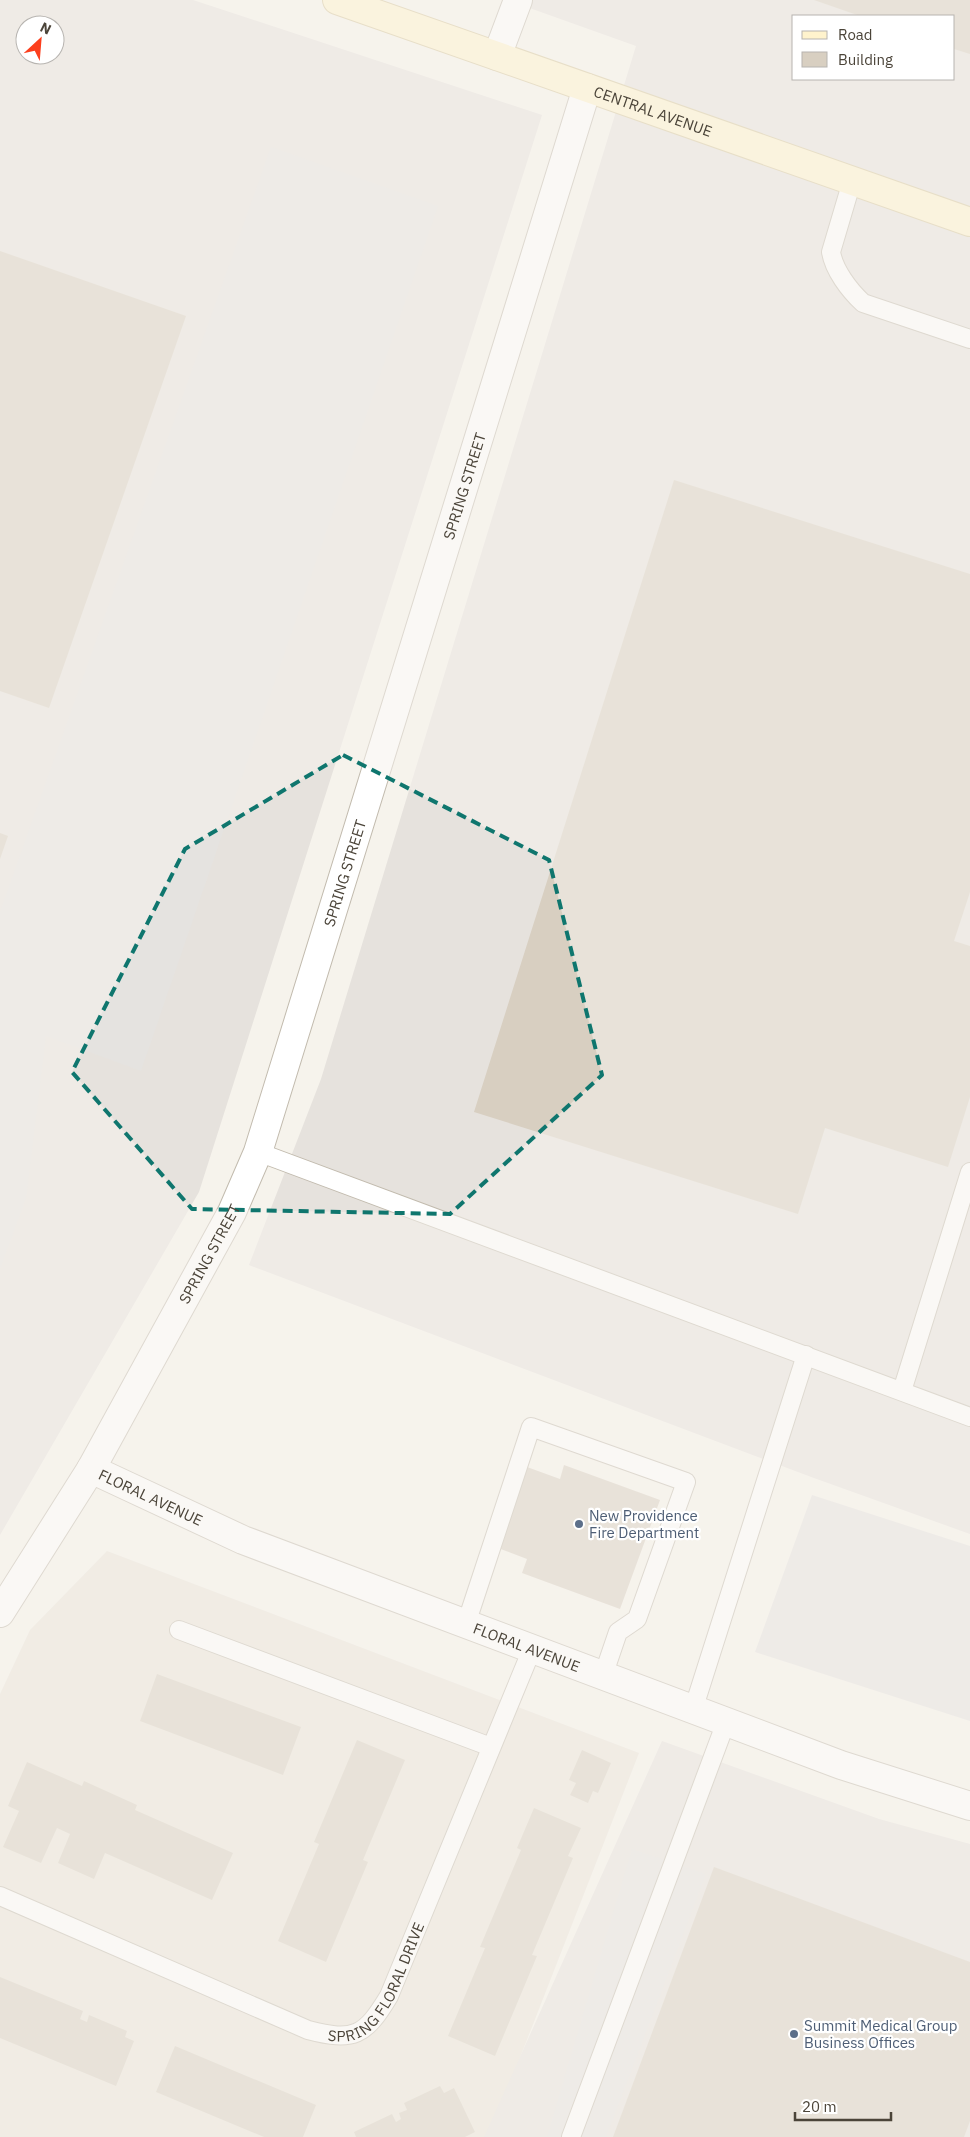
<svg xmlns="http://www.w3.org/2000/svg" width="970" height="2137" font-family="'IBM Plex Sans',sans-serif">
<style>
.residential{fill:#eae5da}
.industrial{fill:#e6e2dd;fill-rule:evenodd}
.parking{fill:#e5e3e0}
.building{fill:#d8cfc1}
.lines{fill:none;stroke-linecap:round;stroke-linejoin:round}
.lane-casing{stroke:#c2bbae;stroke-width:20}
.street-casing{stroke:#c2bbae;stroke-width:30}
.secondary-casing{stroke:#d6c79b;stroke-width:30}
.lane{stroke:#fff;stroke-width:18}
.street{stroke:#fff;stroke-width:28}
.secondary{stroke:#fff3cd;stroke-width:28}
.marked{fill:none;stroke:#0f766e;stroke-width:4;stroke-dasharray:10 6;stroke-linejoin:round}
.service-dot{fill:#5c6f8a;stroke:#fff;stroke-width:2}
.labels{text-anchor:middle;dominant-baseline:central;stroke-width:4.5;stroke-linejoin:round;paint-order:stroke}
.street-label{font-size:15px;fill:#4b4439;stroke:#fff}
.service-label{font-size:15px;fill:#4e5e75;stroke:#fff;text-anchor:start}
</style>
<rect width="100%" height="100%" fill="#f6f3ec"/>
<path class="residential" d="M107 1551 639 1753 489 2137H0V1694L30 1630Z"/>
<path class="industrial" d="M0 0H193L542 115 199 1192 0 1535ZM25 25H55V55H25Z
M507 0H970V1534L814 1478 249 1265 321 1079 636 46ZM794 16H954V79H794Z
M662 1741 879 1819 970 1844V2137H484Z"/>
<path class="parking" d="M271 147 438 206 141 1071 46 1036 26 1198 0 1269V912Z
M812 1495 970 1546V1721L755 1652Z
M632 1849 706 1874 606 2137H547Z"/>
<path class="building" d="M814 0H970V54L954 49V16H860Z
M0 251 186 316 49 708 0 691Z
M674 480 970 574V892L954 941 970 946V1097L948 1167 825 1128 798 1214 474 1112Z
M0 833 8 836 0 859Z
M564 1465 660 1500 620 1609 522 1573 527 1559 498 1548 527 1467 560 1479Z
M157 1674 301 1727 283 1775 140 1721Z
M357 1740 405 1760 363 1860 368 1862 326 1962 278 1941 319 1844 314 1842Z
M582 1750 611 1763 598 1793 593 1791 588 1803 570 1795 576 1783 569 1780Z
M27 1762 82 1786 84 1781 137 1805 135 1810 233 1853 212 1900 105 1853 94 1879 58 1863 70 1834 57 1828 41 1863 3 1847 19 1811 8 1806Z
M534 1808 581 1828 568 1856 573 1858 532 1955 537 1956 495 2056 448 2036 485 1948 480 1947 521 1850 517 1848Z
M714 1867 970 1962V2121L964 2137H613Z
M0 1977 83 2011 80 2019 87 2022 89 2015 127 2031 125 2037 134 2041 116 2086 0 2038Z
M175 2046 316 2105 303 2137H264L156 2092Z
M440 2086 444 2093 454 2088 475 2132 465 2137H356L354 2132 392 2114 396 2122 401 2119 399 2113 407 2110 404 2103Z"/>
<g class="lines">
<defs>
<g id="lane">
<path d="M852 181 831 252C834 270 849 290 863 303L970 339"/>
<path d="M258 1152 970 1417"/>
<path d="M902 1391 970 1172"/>
<path d="M466 1624 531 1427 686 1482 637 1619 618 1632 603 1676"/>
<path d="M179 1630 491 1747"/>
<path d="M693 1710 806 1355"/>
<path id="s1" d="M0 1896 308 2030C354 2042 365 2036 389 1996L532 1649"/>
<path d="M571 2137 726 1722"/>
</g>
<g id="street">
<path d="M497 56 518 0"/>
<path id="s2" d="M91 1469 243 1540 841 1765 970 1806"/>
<path id="s3" d="M0 1613 91 1469 232 1212 258 1152 587 88"/>
</g>
<g id="secondary">
<path id="s4" d="M337 0 970 222"/>
</g>
</defs>
<use href="#lane" class="lane-casing"/>
<use href="#street" class="street-casing"/>
<use href="#secondary" class="secondary-casing"/>
<use href="#lane" class="lane"/>
<use href="#street" class="street"/>
<use href="#secondary" class="secondary"/>
</g>
<path d="M0 0H970V2137H0ZM343 755 549 860 602 1075 450 1214 192 1209 72 1072 185 849Z" fill="#f6f3ec" fill-opacity=".55" fill-rule="evenodd"/>
<path class="marked" d="M343 755 549 860 602 1075 450 1214 192 1209 72 1072 185 849Z"/>
<g class="service-dot">
<circle cx="579" cy="1524" r="5"/>
<circle cx="794" cy="2034" r="5"/>
</g>
<g class="labels">
<g class="street-label">
<text stroke="none"><textPath href="#s4" startOffset="335">CENTRAL AVENUE</textPath></text>
<text stroke="none"><textPath href="#s3" startOffset="1226">SPRING STREET</textPath></text>
<text stroke="none"><textPath href="#s3" startOffset="821">SPRING STREET</textPath></text>
<text stroke="none"><textPath href="#s3" startOffset="416">SPRING STREET</textPath></text>
<text stroke="none"><textPath href="#s2" startOffset="66">FLORAL AVENUE</textPath></text>
<text stroke="none"><textPath href="#s2" startOffset="471">FLORAL AVENUE</textPath></text>
<text stroke="none"><textPath href="#s1" startOffset="435">SPRING FLORAL DRIVE</textPath></text>
</g>
<g class="service-label">
<text x="589" y="1515">New Providence<tspan x="589" dy="17">Fire Department</tspan></text>
<text x="804" y="2025">Summit Medical Group<tspan x="804" dy="17">Business Offices</tspan></text>
</g>
</g>
<rect x="792" y="15" width="162" height="65" fill="#ffffff" stroke="#b7b4b0"/>
<rect x="802" y="31" width="25" height="8" fill="#fff3cd" stroke="#b7b4b0"/>
<text x="838" y="40" font-size="15" fill="#4b4439">Road</text>
<rect x="802" y="52" width="25" height="15" fill="#d8cfc1" stroke="#b7b4b0"/>
<text x="838" y="65" font-size="15" fill="#4b4439">Building</text>
<g transform="translate(40 40) rotate(26)"><circle r="24" fill="#ffffff" stroke="#b7b4b0"/>
<path d="M0-4L9 19L0 12L-9 19Z" fill="#fc3f1d"/>
<text y="-8" font-size="14" font-weight="bold" text-anchor="middle" fill="#4b4439">N</text>
</g>
<path d="M795 2112v8h96v-8" fill="none" stroke="#4b4439" stroke-width="2.5"/>
<text x="802" y="2112" font-size="15" fill="#4b4439" stroke="#ffffff" stroke-width="4" paint-order="stroke">20 m</text>
</svg>
